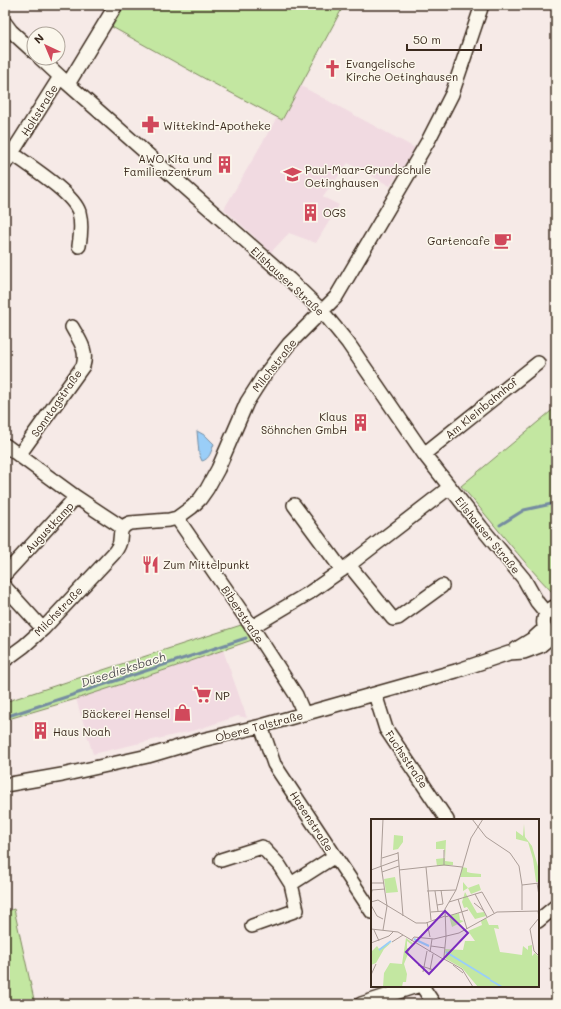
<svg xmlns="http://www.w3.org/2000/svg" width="561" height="1009" font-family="Mali,sans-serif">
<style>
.built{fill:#f1dae1}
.green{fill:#c3e7a1;stroke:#7f8860}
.water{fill:#9acef8;stroke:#748ca1}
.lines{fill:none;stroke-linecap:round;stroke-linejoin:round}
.stream{stroke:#748ca1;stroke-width:3}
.minor-casing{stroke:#3b2a1e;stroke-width:16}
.minor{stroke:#fbf7ec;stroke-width:13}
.labels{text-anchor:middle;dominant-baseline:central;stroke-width:3;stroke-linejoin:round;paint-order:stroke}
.poi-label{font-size:11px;fill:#3b2a1e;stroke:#fbf7ec;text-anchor:start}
.street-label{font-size:11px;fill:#3b2a1e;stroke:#fbf7ec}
.water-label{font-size:12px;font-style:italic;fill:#535354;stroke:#fbf7ec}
.inset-river{fill:none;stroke:#9acef8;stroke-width:2}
.inset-road{fill:none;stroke:#ab9d97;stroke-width:1}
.view{fill:#7b2cbf;fill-opacity:0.15;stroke:#7b2cbf;stroke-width:2}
.inset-edge{fill:none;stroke:#3b2a1e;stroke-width:2}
</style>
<rect width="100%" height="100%" fill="#f6eae7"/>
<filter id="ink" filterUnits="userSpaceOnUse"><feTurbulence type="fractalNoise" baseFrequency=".025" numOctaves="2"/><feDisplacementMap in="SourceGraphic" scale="8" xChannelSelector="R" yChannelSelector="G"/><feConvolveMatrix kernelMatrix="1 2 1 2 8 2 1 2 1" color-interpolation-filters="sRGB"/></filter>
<g filter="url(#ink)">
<path class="built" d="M301 86 415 148 390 186 348 163 323 197 339 205 316 243 289 233 271 252 224 209 276 119 277 118 282 120Z
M223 650 247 718 238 716 196 730 93 754 76 699 165 670Z"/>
<path class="green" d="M125 5H344L282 120 209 81 112 27Z
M556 407V594L553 593C520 559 492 521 461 486Z
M241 625 252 640 165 670 76 699 5 720V702Z
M14 909 35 1004H5V912Z"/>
<path class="water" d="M197 431 206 436 214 444C211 451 210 459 202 461L199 454Z"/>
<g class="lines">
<path class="stream" d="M500 525 524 510 556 503
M5 717 246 638"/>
<defs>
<path id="minor" d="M5 23 11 31 34 52
M40 58 68 84 289 279 322 311 348 343 424 454 481 527 524 579 537 602 546 613
M68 84 116 5
M12 153C28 165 73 193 79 212 82 223 81 234 79 246
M5 164 60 77
M5 445 76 497 123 528
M424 454 538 363
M19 455 83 366C88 350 79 340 72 327
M294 505 342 570
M177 518 252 627 296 695 304 714
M349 565 393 619 398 618 442 586
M5 574 76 497
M5 587 43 629
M556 606C540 612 539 632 556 638
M252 627 309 593 349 565 450 487
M516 649 534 638 545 628
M5 660 24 646 43 629 114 553C117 549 120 545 120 540 121 531 120 527 130 523L169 520 177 518 192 507 200 499 207 489 218 469 247 402 263 377 289 344 336 297 428 141 452 94 482 5
M375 694 386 729 447 820
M261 726 274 764 372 912
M5 785 62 775 148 756 202 740 261 726 456 671 509 653 524 652 540 646 552 636
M221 860 262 847 279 865 291 884 297 910 252 926
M291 884 335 856
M538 921 556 906
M422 986 434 1004
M361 1004 417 986"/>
</defs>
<use href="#minor" class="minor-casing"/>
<use href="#minor" class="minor"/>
</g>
</g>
<defs>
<symbol id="church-bare" viewBox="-9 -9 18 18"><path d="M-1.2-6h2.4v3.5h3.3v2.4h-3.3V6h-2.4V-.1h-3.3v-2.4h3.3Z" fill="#d1495b" stroke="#fbf7ec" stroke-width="2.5" paint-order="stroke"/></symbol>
<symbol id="pharmacy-bare" viewBox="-9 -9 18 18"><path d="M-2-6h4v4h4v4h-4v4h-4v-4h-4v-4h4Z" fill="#d1495b" stroke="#fbf7ec" stroke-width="2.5" paint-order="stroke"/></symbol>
<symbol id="building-bare" viewBox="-9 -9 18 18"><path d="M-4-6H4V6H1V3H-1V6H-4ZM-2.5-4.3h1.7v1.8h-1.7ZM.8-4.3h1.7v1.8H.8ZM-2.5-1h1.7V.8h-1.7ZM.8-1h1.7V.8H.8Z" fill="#d1495b" stroke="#fbf7ec" stroke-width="2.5" paint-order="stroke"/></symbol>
<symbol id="school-bare" viewBox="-9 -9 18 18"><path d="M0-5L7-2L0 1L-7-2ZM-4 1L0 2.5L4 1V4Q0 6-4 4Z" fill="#d1495b" stroke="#fbf7ec" stroke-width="2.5" paint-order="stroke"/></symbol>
<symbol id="cafe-bare" viewBox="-9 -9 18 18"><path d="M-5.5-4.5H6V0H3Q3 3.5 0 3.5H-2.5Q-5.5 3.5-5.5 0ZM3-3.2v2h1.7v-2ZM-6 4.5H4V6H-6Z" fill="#d1495b" stroke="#fbf7ec" stroke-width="2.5" paint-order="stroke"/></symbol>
<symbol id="restaurant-bare" viewBox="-9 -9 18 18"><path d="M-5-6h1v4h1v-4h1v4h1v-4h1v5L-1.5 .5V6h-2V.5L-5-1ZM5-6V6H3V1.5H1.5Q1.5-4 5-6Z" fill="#d1495b" stroke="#fbf7ec" stroke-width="2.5" paint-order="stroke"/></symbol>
<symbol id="supermarket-bare" viewBox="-9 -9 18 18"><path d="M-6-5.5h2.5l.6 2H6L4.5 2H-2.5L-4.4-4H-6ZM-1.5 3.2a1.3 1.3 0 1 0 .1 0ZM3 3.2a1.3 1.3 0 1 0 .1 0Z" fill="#d1495b" stroke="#fbf7ec" stroke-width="2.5" paint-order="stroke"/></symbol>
<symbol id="shop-bare" viewBox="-9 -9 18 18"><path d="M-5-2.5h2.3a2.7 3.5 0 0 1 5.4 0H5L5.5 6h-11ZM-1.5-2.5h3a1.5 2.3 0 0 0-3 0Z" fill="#d1495b" stroke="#fbf7ec" stroke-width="2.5" paint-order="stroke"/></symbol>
</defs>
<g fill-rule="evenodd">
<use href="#church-bare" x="320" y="56" width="25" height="25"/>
<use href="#pharmacy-bare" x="138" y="112" width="25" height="25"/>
<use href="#building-bare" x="212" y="152" width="25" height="25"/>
<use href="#school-bare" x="280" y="162" width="25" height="25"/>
<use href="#building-bare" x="298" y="200" width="25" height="25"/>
<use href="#cafe-bare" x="490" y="228" width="25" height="25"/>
<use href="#building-bare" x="348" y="410" width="25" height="25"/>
<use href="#restaurant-bare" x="138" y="552" width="25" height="25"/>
<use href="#supermarket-bare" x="190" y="682" width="25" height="25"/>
<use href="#shop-bare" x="170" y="700" width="25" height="25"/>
<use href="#building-bare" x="28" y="718" width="25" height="25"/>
</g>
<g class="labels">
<g class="poi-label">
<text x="346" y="63">Evangelische<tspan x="346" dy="13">Kirche Oetinghausen</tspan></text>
<text x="163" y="125">Wittekind-Apotheke</text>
<text x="212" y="158" text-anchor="end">AWO Kita und<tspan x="212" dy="13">Familienzentrum</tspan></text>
<text x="305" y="169">Paul-Maar-Grundschule<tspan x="305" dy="13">Oetinghausen</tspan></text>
<text x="323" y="212">OGS</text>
<text x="490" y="240" text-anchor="end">Gartencafe</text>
<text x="347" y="416" text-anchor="end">Klaus<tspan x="347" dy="13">Söhnchen GmbH</tspan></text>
<text x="163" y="564">Zum Mittelpunkt</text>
<text x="215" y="695">NP</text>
<text x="170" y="713" text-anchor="end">Bäckerei Hensel</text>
<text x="53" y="731">Haus Noah</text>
</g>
<g class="street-label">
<text transform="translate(39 110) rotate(-58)">Holtstraße</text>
<text transform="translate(288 281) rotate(43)">Eilshauser Straße</text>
<text transform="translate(274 365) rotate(-52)">Milchstraße</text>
<text transform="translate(56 403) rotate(-55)">Sonntagstraße</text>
<text transform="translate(481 408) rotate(-39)">Am Kleinbahnhof</text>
<text transform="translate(49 527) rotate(-47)">Augustkamp</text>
<text transform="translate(488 535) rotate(51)">Eilshauser Straße</text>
<text transform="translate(58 611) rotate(-46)">Milchstraße</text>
<text transform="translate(243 614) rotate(56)">Biberstraße</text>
<text transform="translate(259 726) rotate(-15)">Obere Talstraße</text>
<text transform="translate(407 759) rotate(56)">Fuchsstraße</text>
<text transform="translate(312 821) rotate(57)">Hasenstraße</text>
</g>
<g class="water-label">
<text transform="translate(123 669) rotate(-18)">Düsedieksbach</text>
</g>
</g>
<g transform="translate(371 819)">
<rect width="168" height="168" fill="#f6eae7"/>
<path d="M153 5 154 18 161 27 165 26 161 27 168 51 167 63H165L162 40 157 23 145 20V12L152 17ZM23 16 32 17V23L27 30 22 31ZM75 21 74 42 82 43V46L66 47 65 40 74 39 73 30H65V23ZM91 48 96 49V53L100 54 110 55V58H89ZM24 58 27 73 15 74 13 60ZM92 63 97 69 108 65 110 71 100 75 97 69 92 72ZM94 73 106 94 113 93 115 97 104 100 96 88 93 89 91 83ZM88 94 89 101 93 102 81 108 78 97ZM115 99 118 106H127L128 110 123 109 129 133 151 136 152 127 157 131V127L161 126V137L164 134 168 138V168H107L91 149 75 140 74 130 92 131 94 122H104L97 112 111 106 110 102ZM35 119 42 124 41 126 36 122V129L39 130 33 145 36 155 35 163H32L31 168H12L13 154 19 144 31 145ZM21 123 13 130 5 144 0 146V133L6 127 8 130Z" fill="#c3e7a1"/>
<path class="inset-river" d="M43 120 58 127M8 131 20 122M75 133 119 160M119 161 131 168"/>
<path class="inset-road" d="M101 0 115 18 139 34 148 47 151 66V91M27 33 32 97M11 39 27 34M73 46V31M55 48 60 101M0 51 27 41M28 51 73 46 91 48M11 53 28 47M0 64H13M166 64 168 77M151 66 168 64M56 72 85 71M64 72 67 92M104 75 116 98M0 77 1 71 14 70M87 80 96 110M0 83 7 81 45 104H55L74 97M78 83 111 73 123 94M103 84 113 92M0 86 6 97 12 100M66 86 72 85 70 71M167 92 168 99 159 110 163 132 168 137M60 93 74 92M74 98 97 91M56 103 59 118M0 110 27 113 72 140M3 111 8 122M12 111 16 87 10 46 12 0M40 122 43 118 63 120 88 114 126 93 168 92M21 123 32 116M0 124 18 117 23 112M60 127 74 129M59 133 61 120M73 138 75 117 74 90 85 71 100 19 112 0M73 140 91 150 102 168M47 146 63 151M82 146 92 154M59 151 62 135M52 153 56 132M0 156 5 145"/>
<path class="view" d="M74 92 97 114 58 155 35 133Z"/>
<rect width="168" height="168" class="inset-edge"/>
</g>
<rect width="561" height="1009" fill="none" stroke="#fbf7ec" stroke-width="20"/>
<rect x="10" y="10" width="541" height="989" fill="none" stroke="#3b2a1e" stroke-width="1.5" filter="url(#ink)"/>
<g transform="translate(46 46) rotate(316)"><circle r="19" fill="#fbf7ec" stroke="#aea59a"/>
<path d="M0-3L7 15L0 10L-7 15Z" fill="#d1495b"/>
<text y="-6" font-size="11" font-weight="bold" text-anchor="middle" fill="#3b2a1e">N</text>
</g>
<path d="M407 44v6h74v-6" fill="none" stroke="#3b2a1e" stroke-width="2"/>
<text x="413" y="44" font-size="12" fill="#3b2a1e" stroke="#fbf7ec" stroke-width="3" paint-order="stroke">50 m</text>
</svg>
